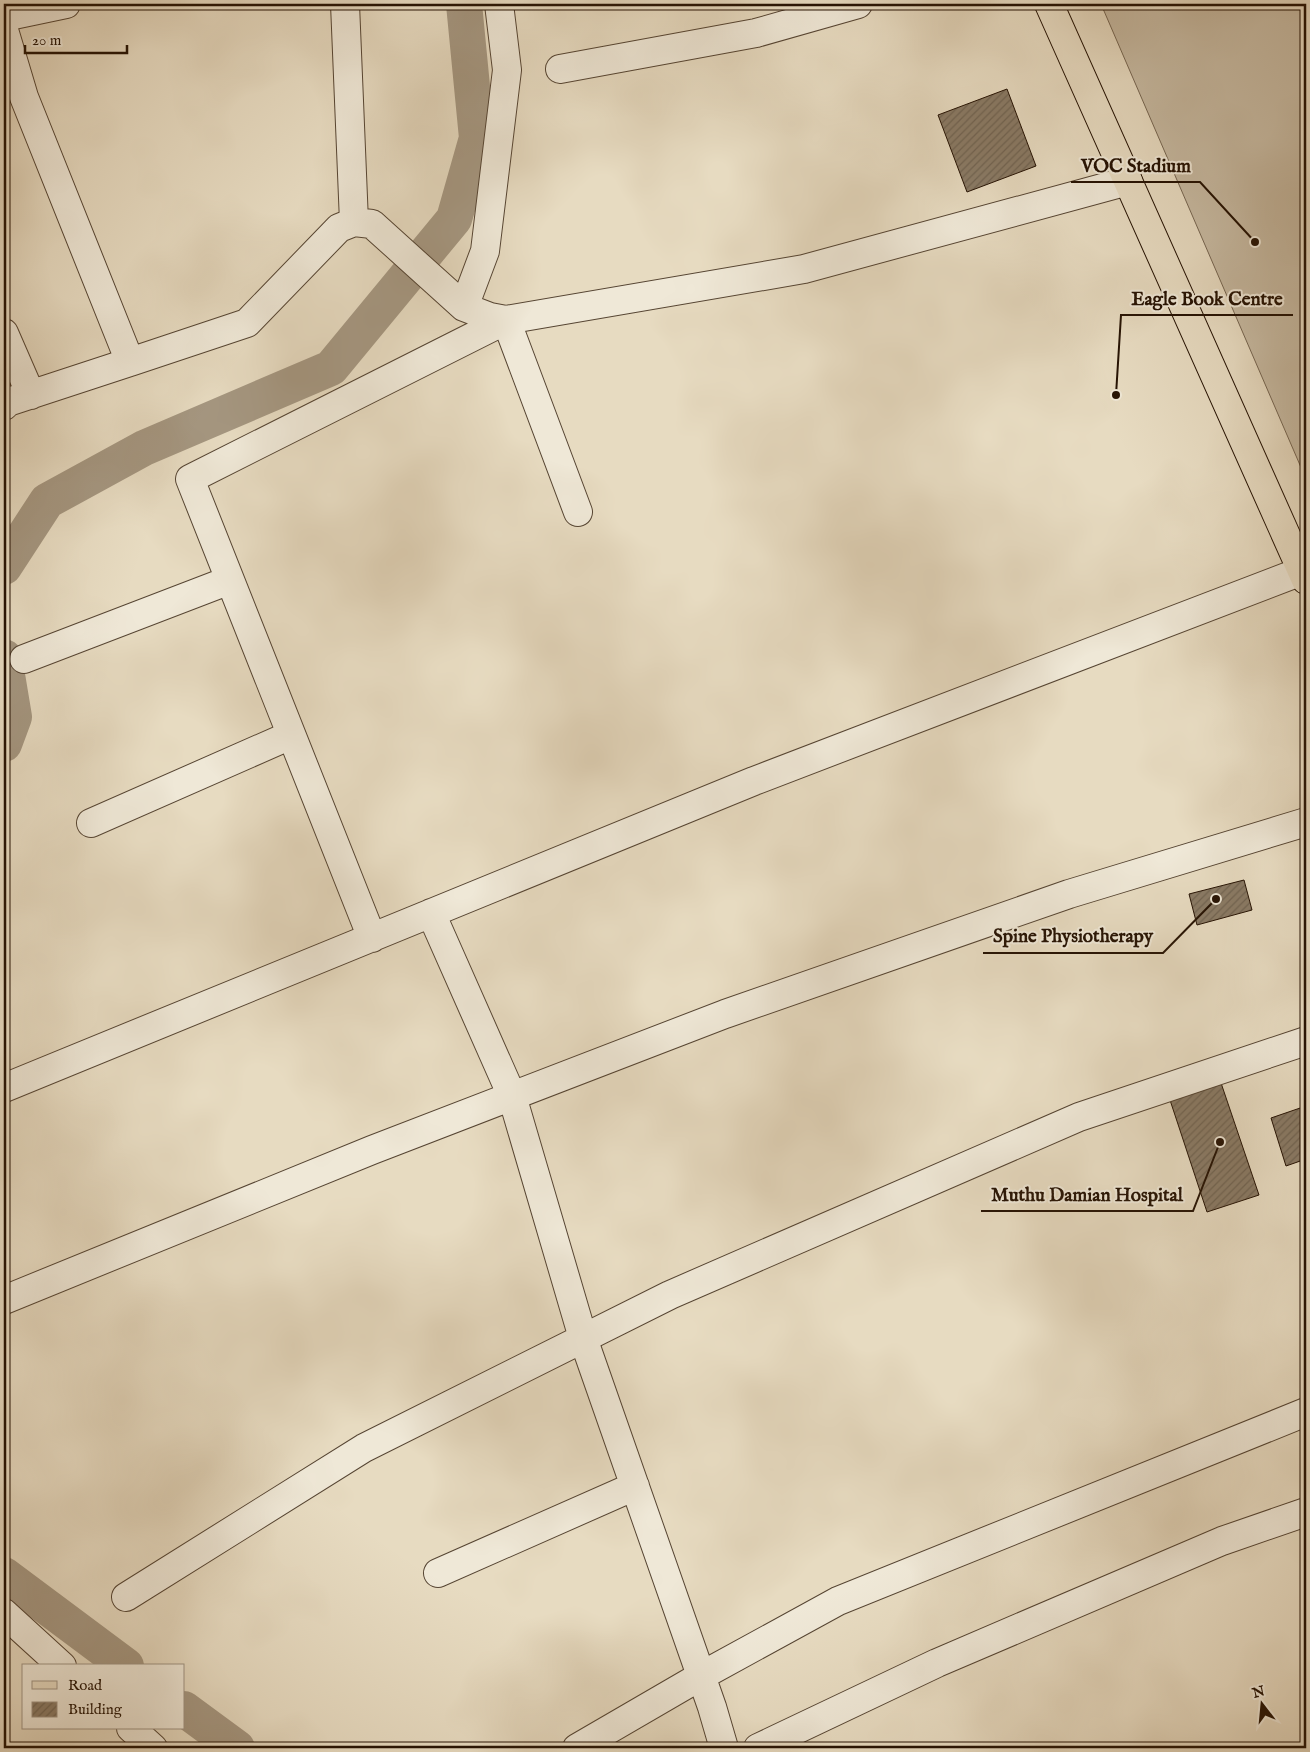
<svg xmlns="http://www.w3.org/2000/svg" width="1310" height="1752" font-family="'IM FELL English',serif">
<style>
.pitch{fill:#c6b9a1;stroke:#766652}
.lines{fill:none;stroke-linecap:round;stroke-linejoin:round}
.canal{stroke:#a59781;stroke-width:36}
.building{fill:url(#building-hatch);stroke:#261304}
.street-casing{stroke:#564533;stroke-width:30}
.primary-casing{stroke:#261304;stroke-width:30}
.street{stroke:#efe8d7;stroke-width:28}
.primary{stroke:#e7dbc1;stroke-width:28}
.leader{fill:none;stroke:#261304;stroke-width:2}
.callout-dot{fill:#261304;stroke:#efe8d7;stroke-width:2}
.callout-label{font-size:19px;text-anchor:middle;font-weight:bold;fill:#261304;stroke:#efe8d7;stroke-width:4;stroke-linejoin:round;paint-order:stroke}
</style>
<defs>
<pattern id="building-hatch" width="6" height="6" patternUnits="userSpaceOnUse" patternTransform="scale(1.25)"><rect width="6" height="6" fill="#8a7b66"/><path d="M-1 1l2-2M0 6l6-6M5 7l2-2" fill="none" stroke="#716452"/></pattern>
</defs>
<rect width="100%" height="100%" fill="#e7dbc1"/>
<filter id="stains"><feTurbulence type="fractalNoise" baseFrequency=".004" numOctaves="4"/><feColorMatrix values="0 0 0 0 .2 0 0 0 0 .09 0 0 0 0 .02 0 0 0 .5 -.17"/></filter>
<radialGradient id="worn" r=".72"><stop offset=".6" stop-color="#630" stop-opacity="0"/><stop offset="1" stop-color="#630" stop-opacity=".3"/></radialGradient>
<path class="pitch" d="M1101 4H1306V479Z"/>
<g class="lines">
<path class="canal" d="M4 567 47 501 144 448 331 368 454 219 477 138 464 4
M4 657 14 717 4 744
M4 1575 126 1666
M184 1709 237 1748"/>
</g>
<path class="building" d="M1007 89 1036 166 967 192 938 115Z
M1244 880 1252 910 1197 925 1189 894Z
M1219 1077 1259 1195 1207 1212 1168 1094Z
M1306 1106V1159L1286 1166 1271 1118Z"/>
<g class="lines">
<defs>
<path id="street" d="M345 4 354 222
M4 17 66 4
M4 30 24 97 130 362 247 323 339 228 354 222 372 224 464 307 490 317 506 320 804 269 1128 181
M560 69 756 33 858 4
M464 307 485 251 507 70 499 4
M4 333 31 395
M4 406 8 402 130 362
M24 659 230 580
M91 823 291 735
M431 913 512 1096 583 1338 712 1707 724 1748
M372 938 190 479 506 320 578 512
M4 1088 754 781 1302 571
M4 1300 372 1150 725 1014 1069 894 1306 822
M438 1573 635 1486
M126 1597 364 1448 670 1295 1079 1117 1306 1041
M4 1613 62 1666
M131 1728 153 1748
M577 1748 701 1676 838 1601 1306 1412
M758 1748 937 1663 1222 1541 1306 1512"/>
<path id="primary" d="M1049 4 1306 580"/>
</defs>
<use href="#street" class="street-casing"/>
<use href="#primary" class="primary-casing"/>
<use href="#street" class="street"/>
<use href="#primary" class="primary"/>
</g>
<path class="leader" d="M1255 242L1200 182H1071M1116 395L1121 315H1293M1216 899L1163 953H983M1220 1142L1193 1211H981"/>
<g class="callout-dot">
<circle cx="1255" cy="242" r="5"/>
<circle cx="1116" cy="395" r="5"/>
<circle cx="1216" cy="899" r="5"/>
<circle cx="1220" cy="1142" r="5"/>
</g>
<g class="callout-label">
<text x="1136" y="172">VOC Stadium</text>
<text x="1207" y="305">Eagle Book Centre</text>
<text x="1073" y="942">Spine Physiotherapy</text>
<text x="1087" y="1201">Muthu Damian Hospital</text>
</g>
<rect width="1310" height="1752" fill="none" stroke="#e7dbc1" stroke-width="20"/>
<rect x="5" y="5" width="1300" height="1742" fill="none" stroke="#261304" stroke-width="2.5"/>
<rect x="10" y="10" width="1290" height="1732" fill="none" stroke="#261304"/>
<rect x="22" y="1664" width="162" height="65" fill="#efe8d7" stroke="#9f9383"/>
<rect x="32" y="1681" width="25" height="8" fill="#e7dbc1" stroke="#9f9383"/>
<text x="68" y="1690" font-size="15" fill="#261304">Road</text>
<rect x="32" y="1702" width="25" height="15" fill="url(#building-hatch)" stroke="#9f9383"/>
<text x="68" y="1714" font-size="15" fill="#261304">Building</text>
<g transform="translate(1262 1704) rotate(344)" stroke="#efe8d7" stroke-width="4" paint-order="stroke">
<path d="M0-4L9 19L0 12L-9 19Z" fill="#261304"/>
<text y="-8" font-size="14" font-weight="bold" text-anchor="middle" fill="#261304">N</text>
</g>
<path d="M25 45v8h102v-8" fill="none" stroke="#261304" stroke-width="2.5"/>
<text x="32" y="45" font-size="15" fill="#261304" stroke="#efe8d7" stroke-width="4" paint-order="stroke">20 m</text>
<rect width="100%" height="100%" filter="url(#stains)"/>
<rect width="100%" height="100%" fill="url(#worn)"/>
</svg>
